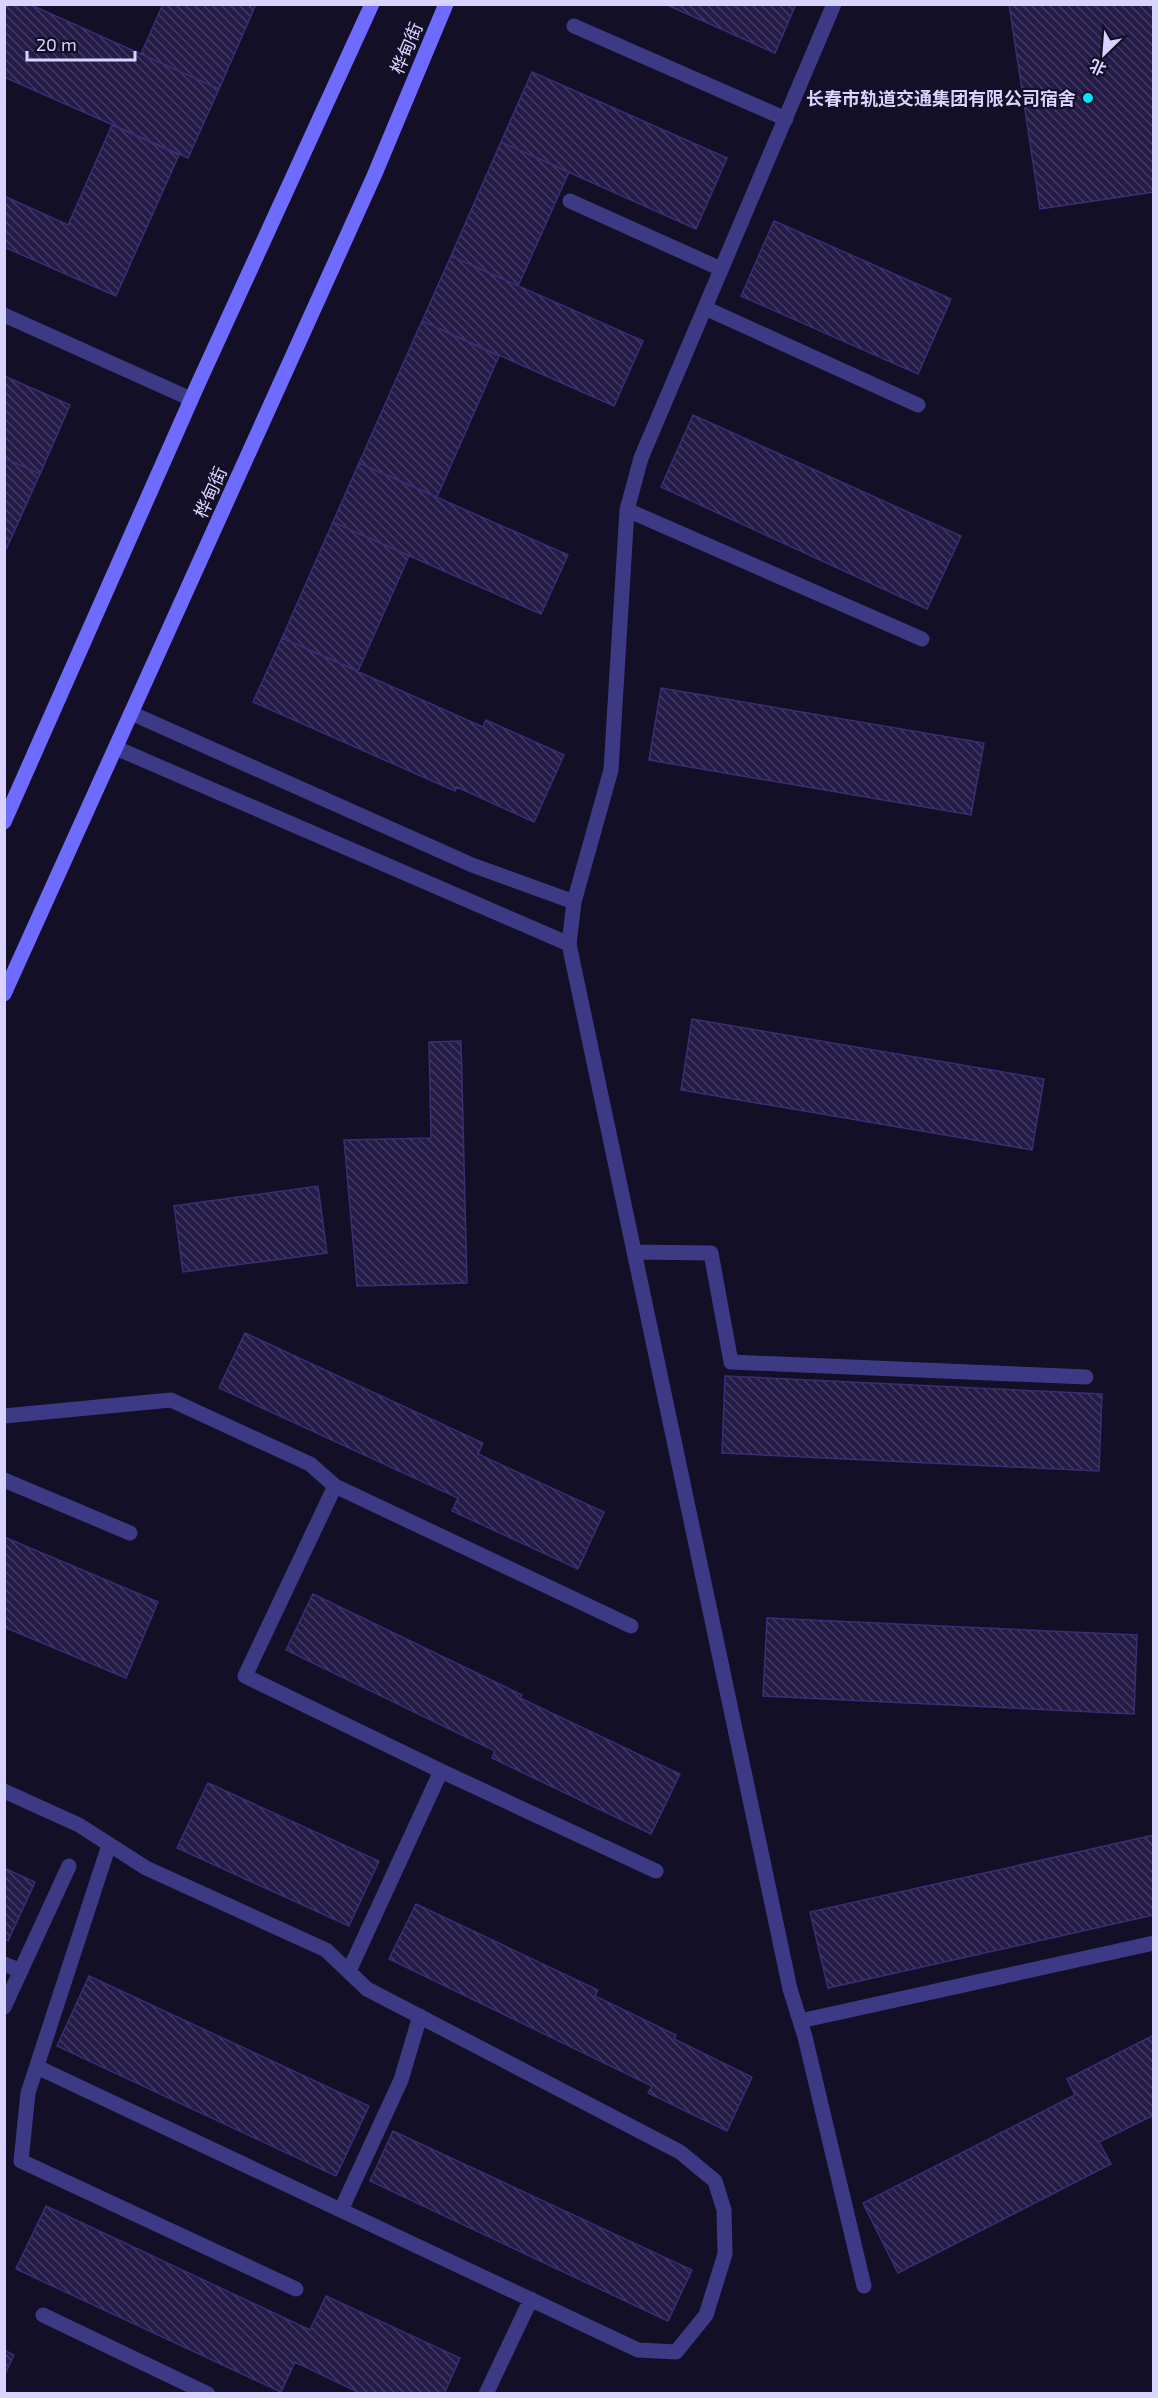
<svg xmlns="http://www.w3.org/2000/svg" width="1158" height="2398" font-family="'Exo 2','Noto Sans SC',sans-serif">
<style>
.building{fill:url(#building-back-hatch);stroke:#3b2d73;stroke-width:1.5}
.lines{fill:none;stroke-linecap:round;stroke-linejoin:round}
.lane{stroke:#3d3a85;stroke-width:15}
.secondary{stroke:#6f6bff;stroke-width:15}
.poi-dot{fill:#00e5ff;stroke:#130f26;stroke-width:2}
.labels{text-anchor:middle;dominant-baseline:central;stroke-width:4.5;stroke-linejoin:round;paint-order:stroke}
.street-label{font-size:18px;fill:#d9d4ff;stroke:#130f26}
.poi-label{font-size:18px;font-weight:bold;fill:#d9d4ff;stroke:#130f26;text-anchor:end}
</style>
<defs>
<pattern id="building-back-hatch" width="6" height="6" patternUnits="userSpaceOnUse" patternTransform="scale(1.5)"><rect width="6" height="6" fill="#241b47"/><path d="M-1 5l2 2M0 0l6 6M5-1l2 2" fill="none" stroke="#433b63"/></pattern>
</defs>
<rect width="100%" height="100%" fill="#130f26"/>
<path class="building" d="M4 4H29L219 89 188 158 4 77Z
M163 4H256L219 89 141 54Z
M665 4H796L775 53Z
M1009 4H1154V192L1040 209Z
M532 72 727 158 696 229 501 142Z
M112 125 179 155 116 296 4 247V196L68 225Z
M501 142 569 172 518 286 451 256Z
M774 221 951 299 918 374 741 296Z
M451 256 643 341 614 406 422 321Z
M422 321 499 356 437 497 359 463Z
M4 376 70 405 40 474 4 458Z
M693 415 961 536 927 609 661 487Z
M4 458 40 474 4 554Z
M359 463 568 555 541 614 333 522Z
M333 522 409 556 358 671 282 638Z
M282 638 483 727 486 720 564 755 534 822 457 787 455 791 253 702Z
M661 688 984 743 971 815 649 760Z
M692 1019 1044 1079 1032 1150 681 1090Z
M461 1041 467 1283 357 1286 344 1140 431 1138 429 1042Z
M318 1186 327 1253 183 1272 174 1206Z
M245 1333 483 1443 478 1454 604 1512 578 1569 452 1511 458 1498 219 1388Z
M725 1376 1102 1394 1099 1471 722 1453Z
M4 1537 158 1602 126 1678 4 1627Z
M313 1594 522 1695 520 1698 680 1774 651 1834 492 1758 495 1751 286 1650Z
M767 1618 1137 1635 1134 1714 763 1696Z
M208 1783 379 1861 349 1926 177 1848Z
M1154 1835V1915L828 1988 810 1912Z
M4 1868 35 1882 8 1941 4 1939Z
M416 1904 598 1990 595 1996 676 2035 674 2039 752 2077 727 2131 648 2093 652 2086 389 1959Z
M89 1976 369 2106 336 2176 57 2046Z
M1154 2035V2115L1099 2142 1111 2164 898 2273 863 2203 1075 2095 1067 2079Z
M393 2131 692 2270 668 2321 370 2181Z
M46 2206 310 2330 326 2296 460 2358 444 2394H362L295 2362 281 2392 16 2269Z
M4 2350 14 2355 4 2376Z"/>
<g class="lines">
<path class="lane" d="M834 4 641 458 627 510 611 770 574 902 569 944 790 1989 805 2037 864 2286
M574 26 786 119
M570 201 721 269
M705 308 918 405
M4 315 191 399
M627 510 922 639
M131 713 472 865 574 902
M116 748 569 944
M634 1252 711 1253 731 1362 1086 1377
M4 1416 171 1400 310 1464 335 1486
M4 1480 130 1533
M441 1771 245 1676 335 1486 631 1626
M4 1791 79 1825 146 1868 326 1950 367 1989 680 2152 715 2181 724 2210 725 2254 706 2315 676 2352 638 2350 37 2067
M109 1845 28 2093 21 2161 296 2289
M4 1964 21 1971
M349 1971 441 1771 656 1871
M4 2007 69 1866
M800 2021 1154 1943
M341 2210 401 2080 420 2016
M43 2315 208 2394
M486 2394 531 2299"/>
<path class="secondary" d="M4 822 198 384 372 4
M4 994 374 176 446 4"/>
</g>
<circle class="poi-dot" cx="1088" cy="98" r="6"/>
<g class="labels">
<g class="street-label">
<text transform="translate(406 48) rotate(-67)">桦甸街</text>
<text transform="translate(210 492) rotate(-66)">桦甸街</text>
</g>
<g class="poi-label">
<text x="1076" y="98">长春市轨道交通集团有限公司宿舍</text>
</g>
</g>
<rect width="1158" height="2398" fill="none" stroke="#d9d4ff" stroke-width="12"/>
<g transform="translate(1104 54) rotate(205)" stroke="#130f26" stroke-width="4.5" paint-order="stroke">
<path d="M0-4.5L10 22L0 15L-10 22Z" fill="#d9d4ff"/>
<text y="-9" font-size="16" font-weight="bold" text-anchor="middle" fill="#d9d4ff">北</text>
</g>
<path d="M27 51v9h108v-9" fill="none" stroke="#d9d4ff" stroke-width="3"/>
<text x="36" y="51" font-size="18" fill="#d9d4ff" stroke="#130f26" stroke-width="4.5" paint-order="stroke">20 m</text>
</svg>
